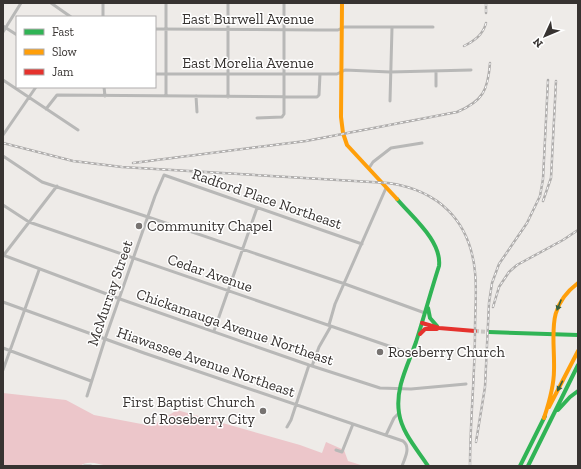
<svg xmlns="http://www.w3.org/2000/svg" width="581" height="469" font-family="'Zilla Slab',serif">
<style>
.green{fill:#ecc6ca}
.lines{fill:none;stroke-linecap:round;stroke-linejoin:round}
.secondary-tunnel{stroke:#c9c6c3;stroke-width:4;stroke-dasharray:4 2;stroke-linecap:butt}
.street{stroke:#b8b8b7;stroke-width:3}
.fast{stroke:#30b455;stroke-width:4}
.slow{stroke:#ff9f0a;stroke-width:4}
.jam{stroke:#e5322d;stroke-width:4}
.rail-casing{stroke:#afadac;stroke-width:2.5}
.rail{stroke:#fff;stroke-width:1;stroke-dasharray:3;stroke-linecap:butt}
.oneway{fill:#35603e}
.poi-dot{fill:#777371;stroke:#fff;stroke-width:1.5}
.labels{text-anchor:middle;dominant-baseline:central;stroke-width:3;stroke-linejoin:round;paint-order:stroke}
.street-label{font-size:15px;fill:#373331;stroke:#fff}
.poi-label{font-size:15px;fill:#373331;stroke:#fff;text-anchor:start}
</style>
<rect width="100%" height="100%" fill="#eeebe8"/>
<path class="green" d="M3 393 66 400 94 415 152 426 177 410 300 445 322 453 326 442 344 450 348 461 364 466H108C98 464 88 460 80 466H3Z"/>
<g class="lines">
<path class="secondary-tunnel" d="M475 331 489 332"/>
<path class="street" d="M51 3 71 17
M103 3V17
M228 3V97
M3 26 17 35
M155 29 319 30H338L344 27H433
M3 32 21 3
M436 71V86
M155 74H337L345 70 390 72 471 70
M3 80 78 130
M104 87 105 96
M166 96V3
M196 96 197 112
M390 101 392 28
M46 109 57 95 317 97 319 95 320 74
M257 118 282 117 284 114V3
M3 135 36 87
M3 156 42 182 148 217 345 284 425 313
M369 168 373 162 391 148 422 143
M3 205 29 222 412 354
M3 255 120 299 309 365 380 388 411 389 466 384
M3 256 57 186
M3 302 144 353 403 441C411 447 405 458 402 466
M329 325 335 304 386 188
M214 331 257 208
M3 348 91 381
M312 366 319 347 331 326
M3 370 39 270
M87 396 105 339 155 196 164 175 362 244
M287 427 291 420 309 365
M386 435 394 418 399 413
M336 450 342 452 353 424
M84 466H91"/>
<path class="fast" d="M397 199C412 217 442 241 439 266 431 291 424 317 416 342 408 365 395 388 399 413 402 433 417 449 428 466
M428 308 430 318 437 326
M489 332 578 335
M558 410 570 397 578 391
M520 466 545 416
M528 466 578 365"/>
<path class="slow" d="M342 3 341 117 343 133 347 145 397 199
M549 407 578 351
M544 418C549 403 554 386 554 370 555 334 545 308 578 283"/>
<path class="jam" d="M422 323 439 328 475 331
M420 334 425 329H437"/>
<defs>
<path id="rail" d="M486 3V13
M464 46C474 41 483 35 486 23
M3 143 73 161 122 167 388 183C438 190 470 220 475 272 477 291 475 311 475 330 475 375 470 421 470 466
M133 163 306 141 457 112C483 101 488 90 490 63
M543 201 551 178 556 81
M493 307 499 287 509 272 517 265 563 240 578 230
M476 442 485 387 489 303 492 283 499 264 527 223 540 196 543 179 548 80"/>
</defs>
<use href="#rail" class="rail-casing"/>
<use href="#rail" class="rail"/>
</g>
<defs><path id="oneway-solid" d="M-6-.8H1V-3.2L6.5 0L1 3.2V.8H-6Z"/></defs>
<g class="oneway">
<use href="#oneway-solid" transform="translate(559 305) rotate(112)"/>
<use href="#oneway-solid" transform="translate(560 386) rotate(117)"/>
</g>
<g class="poi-dot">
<circle cx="139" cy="226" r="4"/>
<circle cx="380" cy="352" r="4"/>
<circle cx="263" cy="411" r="4"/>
</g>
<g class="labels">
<g class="street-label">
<text x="248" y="19">East Burwell Avenue</text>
<text x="248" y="63">East Morelia Avenue</text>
<text transform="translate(267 199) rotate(19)">Radford Place Northeast</text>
<text transform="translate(210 273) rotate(19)">Cedar Avenue</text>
<text transform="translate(110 293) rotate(-71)">McMurray Street</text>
<text transform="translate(235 327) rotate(19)">Chickamauga Avenue Northeast</text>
<text transform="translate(206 362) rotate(19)">Hiawassee Avenue Northeast</text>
</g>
<g class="poi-label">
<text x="147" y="226">Community Chapel</text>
<text x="388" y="352">Roseberry Church</text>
<text x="255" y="402" text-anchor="end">First Baptist Church<tspan x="255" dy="17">of Roseberry City</tspan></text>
</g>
</g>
<rect width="581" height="469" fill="none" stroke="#373331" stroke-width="8"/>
<rect x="16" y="16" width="140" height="72" fill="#ffffff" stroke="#afadad"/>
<rect x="24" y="29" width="20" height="6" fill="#30b455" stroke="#afadad"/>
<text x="52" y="36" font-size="12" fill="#373331">Fast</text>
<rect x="24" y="49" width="20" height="6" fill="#ff9f0a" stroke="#afadad"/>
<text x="52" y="56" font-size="12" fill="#373331">Slow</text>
<rect x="24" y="69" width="20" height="6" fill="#e5322d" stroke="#afadad"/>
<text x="52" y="76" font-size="12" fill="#373331">Jam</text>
<g transform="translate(545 36) rotate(226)" stroke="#ffffff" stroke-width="3" paint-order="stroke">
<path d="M0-3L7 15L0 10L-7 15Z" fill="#373331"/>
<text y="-6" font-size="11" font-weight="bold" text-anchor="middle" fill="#373331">N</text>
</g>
</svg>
